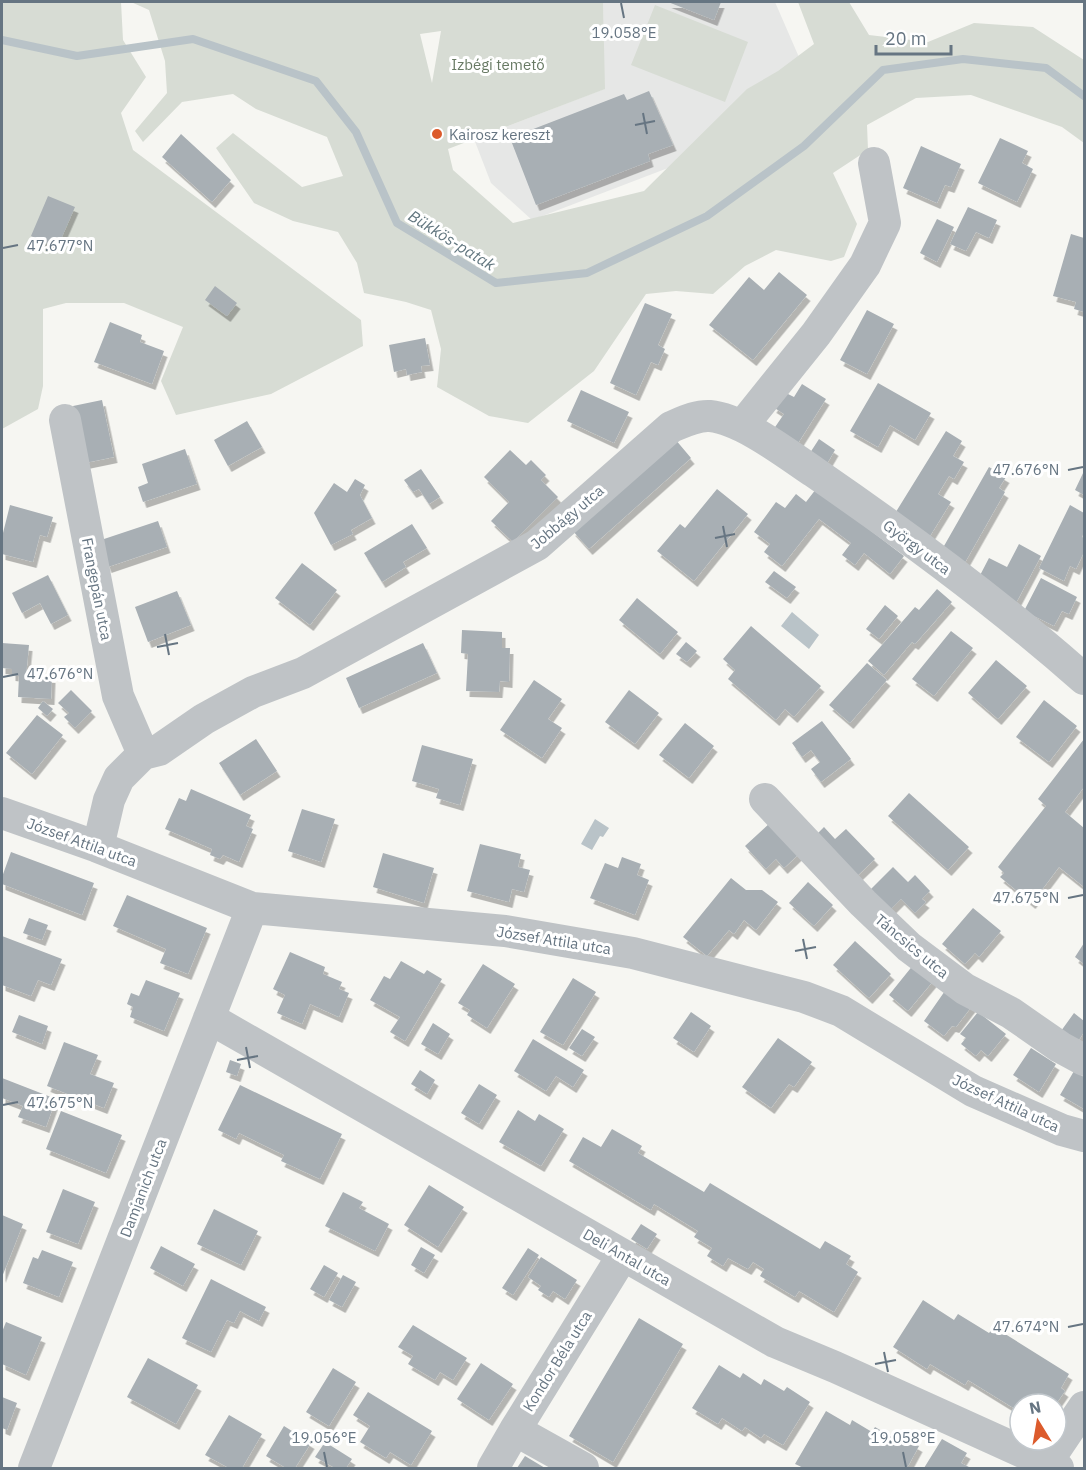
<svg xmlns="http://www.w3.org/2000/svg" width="1086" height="1470" font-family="'IBM Plex Sans',sans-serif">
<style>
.built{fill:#e6e7e6}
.green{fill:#d7dcd4;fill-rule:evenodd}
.water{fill:#b9c3c8}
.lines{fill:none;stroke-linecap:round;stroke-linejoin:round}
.stream{stroke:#b9c3c8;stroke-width:8}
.building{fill:#a8afb4;filter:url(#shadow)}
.minor{stroke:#bfc3c6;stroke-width:32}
.ticks{fill:none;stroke:#667582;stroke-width:2}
.poi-dot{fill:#dc5b2c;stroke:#fff;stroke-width:2}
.labels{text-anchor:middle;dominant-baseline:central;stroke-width:6;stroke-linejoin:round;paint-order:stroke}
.park-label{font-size:15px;fill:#687a64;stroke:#fff}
.poi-label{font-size:15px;fill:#667582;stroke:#fff;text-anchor:start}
.street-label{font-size:15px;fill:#667582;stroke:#fff}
.water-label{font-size:16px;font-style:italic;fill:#62767f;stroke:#fff}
.ticks-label{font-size:15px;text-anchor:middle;fill:#667582;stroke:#fff;stroke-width:6;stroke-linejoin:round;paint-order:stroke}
</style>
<defs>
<filter id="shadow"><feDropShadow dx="3.5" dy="6" stdDeviation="0" flood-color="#0004"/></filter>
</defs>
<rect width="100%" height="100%" fill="#f6f6f2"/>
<path class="built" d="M603 2H775L805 71 668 168 532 220 491 183 474 139 604 89Z"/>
<path class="green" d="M2 2H121L123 40 146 77 121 113 133 150 361 320 363 346 271 394 176 415 161 381 183 327 124 303H66L43 309V386L38 409 2 429Z
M131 2H603L605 89 448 149 453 170 513 223 644 191 747 89 778 71 814 44 798 2H849L869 35 928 42 974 23 1033 27 1084 60V143L1062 127 971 95 916 98 867 125 868 150 833 173 857 224 844 257 831 261 776 250 745 266 713 294 676 291 646 294 594 371 528 423 489 416 437 387 441 349 431 310 406 302 364 293 357 263 338 232 293 221 254 203 216 148 233 133 302 187 343 176 327 137 256 109 233 94 182 102 143 142 135 131 167 93 165 61 149 10ZM441 31 432 83 420 34Z
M655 5 748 42 725 102 631 65Z"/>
<path class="water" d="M792 612 819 635 809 649 781 626Z
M595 819 609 828 603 837 600 836 592 850 581 844Z"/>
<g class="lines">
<path class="stream" d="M2 40 77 56 193 39 316 81 356 132 397 223 496 283 587 273 707 216 804 146 883 70 963 59 1046 68 1084 96"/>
</g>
<path class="building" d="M668 2H721L714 20Z
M649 91 673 145 648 154 650 161 536 205 510 138 624 94 627 100Z
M181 134 231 180 212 202 162 157Z
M1000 138 1028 151 1022 163 1033 169 1017 202 978 183Z
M921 146 961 164 951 187 945 185 937 203 903 188Z
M48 196 75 207 57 248 31 236Z
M968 207 997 220 989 238 976 232 966 251 950 244Z
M937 219 954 227 937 262 920 253Z
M1071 234 1084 238V312L1074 309 1076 302 1053 296Z
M779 272 807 295 753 360 709 325 749 277 764 290Z
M215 286 237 303 227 316 205 300Z
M645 303 672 314 658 345 665 349 658 365 651 362 636 395 610 383Z
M867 310 894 324 867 374 840 360Z
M110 322 142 335 140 342 164 351 152 384 94 362Z
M425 338 430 365 421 366 422 372 407 375 406 369 394 372 389 345Z
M878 383 931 413 915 440 890 425 878 447 850 431Z
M802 384 826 399 795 448 771 433 784 414 773 407 782 391 794 397Z
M581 390 629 412 614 443 567 421Z
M102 400 114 457 85 463 73 406Z
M247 421 262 447 228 466 214 440Z
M946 431 962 441 953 456 964 462 954 479 949 476 938 494 951 502 930 536 894 515Z
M675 439 691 458 589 549 572 530Z
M819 439 835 450 825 467 808 456Z
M185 449 197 484 143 502 138 487 148 483 142 464Z
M510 450 526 465 531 460 546 475 541 480 558 497 513 542 491 521 509 502 484 477Z
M989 467 1006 477 999 488 1005 492 963 566 940 553Z
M421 469 440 497 429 504 419 489 413 492 404 480Z
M1084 471V495L1075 490Z
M355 479 365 485 360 495 372 518 351 530 353 534 331 545 314 513 334 483 347 492Z
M717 489 748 514 694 581 657 551 680 524 685 528Z
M816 489 904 556 890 574 864 553 855 565 842 555 851 543 819 519 782 566 764 552 770 544 754 532 776 502 785 508 796 494 806 502Z
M10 505 53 517 47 537 40 535 33 562 2 554V537Z
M1070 505 1084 513V532L1082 537 1084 538V552L1076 569 1070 566 1064 581 1039 568Z
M158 521 167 547 108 567 98 541Z
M412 524 427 548 403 562 406 567 382 582 364 553Z
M1019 544 1041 556 1016 603 976 583 989 558 1007 567Z
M302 563 337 590 310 625 275 598Z
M774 571 796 587 787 598 765 582Z
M48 575 68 615 51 624 40 603 22 613 12 593Z
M1041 578 1077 597 1069 614 1062 611 1054 626 1024 611Z
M937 589 952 602 915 644 912 642 884 675 868 661 915 607 919 610Z
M177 591 191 625 148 642 135 607Z
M637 598 678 632 660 654 619 620Z
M885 605 898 616 879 639 866 629Z
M751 626 821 686 794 717 785 709 776 720 728 679 735 670 723 659Z
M462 630 502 632V648H510L509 682 500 681 499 692 466 691 468 654 461 653Z
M951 631 973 648 934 696 912 679Z
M686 642 697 651 687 662 676 654Z
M2 643 29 645 26 676 52 677 51 699 18 697 19 676 12 675V669L2 668Z
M423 643 437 673 359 708 346 678Z
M996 660 1027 686 998 719 968 693Z
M867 663 887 680 850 723 829 705Z
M534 680 562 699 548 719 562 728 542 758 500 730Z
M71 690 92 711 75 728 64 717 69 713 58 703Z
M629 690 659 713 635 744 605 722Z
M1044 700 1077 726 1049 762 1016 737Z
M43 701 53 709 47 716 38 708Z
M37 715 63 735 32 774 6 753Z
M822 721 851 759 821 782 811 769 820 762 811 750 802 757 792 743Z
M685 723 714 746 689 778 659 755Z
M256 739 277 771 240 795 219 763Z
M1084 739V787L1065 812 1084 828V887L1059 867 1032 903 1000 877 1004 873 998 867 1046 806 1038 799Z
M422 745 473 759 460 805 436 798 439 789 412 781Z
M191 789 251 815 246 826 253 829 239 862 223 855 220 859 210 855 212 849 165 829 179 798 186 801Z
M909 793 969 847 948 870 888 816Z
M302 809 335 819 321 862 288 851Z
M771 822 800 853 784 868 776 859 766 869 745 846Z
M824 827 835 839 846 829 875 859 853 880 813 838Z
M480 844 521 854 518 867 530 870 524 892 512 889 509 902 467 891Z
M11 852 94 883 82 915 2 884V877Z
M383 853 434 868 424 903 373 887Z
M622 857 641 864 637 875 649 880 635 915 590 898 605 863 618 868Z
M893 867 908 882 915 875 930 891 922 899 926 902 915 913 901 899 890 910 870 890Z
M731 878 746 890H762L778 902 756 930 744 920 734 934 729 930 707 956 683 937Z
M808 882 833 905 814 926 789 903Z
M127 895 207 928 188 974 160 963 166 949 113 926Z
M973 908 1001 931 979 957 975 953 965 964 942 944Z
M29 918 48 925 42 940 23 933Z
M2 936 62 959 51 985 38 980 31 996 2 985Z
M855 941 891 974 869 998 833 965Z
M1084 943V964L1075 957Z
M290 952 325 967 323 974 342 982 339 989 349 993 339 1017 310 1004 302 1024 277 1013 285 995 273 989Z
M401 961 424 974 427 970 442 979 405 1041 390 1032 400 1017 370 1000 384 976 390 979Z
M483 964 515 984 487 1028 467 1015 470 1010 458 1003Z
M914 964 934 980 908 1011 889 995Z
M573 978 596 992 563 1045 540 1032Z
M146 980 180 993 164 1031 130 1017 133 1007 127 1004 131 993 139 996Z
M947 988 972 1006 956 1027 952 1026 944 1036 924 1021Z
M691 1012 711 1026 694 1052 673 1038Z
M978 1012 1006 1034 988 1056 981 1050 976 1056 961 1044 966 1038 960 1034Z
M1074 1013 1084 1021V1032L1077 1043 1061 1031Z
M19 1015 48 1026 42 1044 12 1032Z
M433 1023 450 1034 438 1054 421 1044Z
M582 1029 595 1037 582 1056 569 1048Z
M778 1038 812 1062 794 1087 789 1084 771 1108 742 1087Z
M533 1039 584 1070 573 1087 556 1076 546 1091 514 1071Z
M64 1042 98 1055 90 1074 114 1083 104 1108 47 1086Z
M1031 1048 1056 1064 1039 1092 1013 1075Z
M230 1060 241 1064 237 1076 226 1072Z
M420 1070 435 1080 427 1094 411 1084Z
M1074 1071 1084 1077V1109L1060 1095Z
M2 1078 56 1099 46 1127 18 1117 23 1106 2 1098Z
M479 1084 497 1095 479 1124 461 1113Z
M240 1085 342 1134 320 1179 281 1161 284 1155 239 1133 236 1139 218 1130Z
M518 1110 535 1121 539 1114 564 1129 541 1166 499 1142Z
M61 1111 122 1135 106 1173 46 1149Z
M612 1129 642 1146 638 1153 704 1192 710 1183 820 1249 825 1241 851 1256 846 1264 858 1272 834 1312 799 1291 795 1297 760 1276 764 1269 753 1262 748 1269 728 1258 723 1266 707 1256 712 1248 694 1237 698 1231 654 1204 651 1210 569 1161 583 1137 601 1147Z
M429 1185 464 1207 438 1247 404 1225Z
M63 1189 95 1202 78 1244 46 1232Z
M343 1192 363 1202 359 1208 389 1224 375 1251 325 1226Z
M214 1209 258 1231 241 1265 197 1244Z
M2 1215 23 1224 2 1277Z
M641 1224 657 1234 647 1249 631 1239Z
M161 1246 195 1264 183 1286 150 1268Z
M421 1247 435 1255 424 1273 411 1265Z
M528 1248 539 1255 513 1295 502 1288Z
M42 1250 73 1262 59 1297 23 1283 33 1257 38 1259Z
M541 1257 577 1280 565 1299 553 1291 549 1297 538 1290 541 1286 528 1277Z
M324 1265 338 1273 324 1297 310 1289Z
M343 1275 356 1282 342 1307 329 1300Z
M211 1279 266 1307 259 1321 240 1311 234 1323 227 1320 211 1352 182 1338Z
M923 1300 954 1320 958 1314 989 1333 994 1327 1069 1374 1061 1388 1065 1391 1056 1404H1020V1412L968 1380 965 1385 930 1364 927 1369 893 1347Z
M639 1318 683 1344 613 1462 569 1436Z
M6 1322 42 1337 26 1375 2 1364V1332Z
M413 1325 467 1358 453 1380 440 1372 435 1380 408 1364 413 1356 398 1347Z
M148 1358 198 1385 176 1424 127 1397Z
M481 1363 513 1384 489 1420 457 1399Z
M719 1365 740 1378 743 1373 761 1385 764 1379 784 1391 787 1387 810 1402 783 1445 764 1434 761 1438 745 1427 742 1431 722 1418 718 1424 692 1408Z
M333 1368 356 1382 329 1426 306 1412Z
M368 1392 432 1431 411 1465 390 1452 386 1458 360 1442 370 1426 353 1415Z
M2 1397 17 1403 7 1430 2 1428Z
M826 1411 850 1425 852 1420 872 1432 875 1427 892 1437 894 1432 919 1446 907 1468H804L795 1464Z
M229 1415 262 1434 242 1468H229L205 1455Z
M284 1426 311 1443 295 1468H286L266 1456Z
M942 1439 967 1453 961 1463 971 1468H924Z
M325 1442 352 1459 346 1468H335L315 1457Z
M525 1456 545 1468H517Z"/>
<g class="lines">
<path class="minor" d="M65 420 118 696 143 754
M742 426 816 334 865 265 885 223 874 163
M765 799 863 903 909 947 965 989 1011 1013 1060 1047 1084 1060
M2 813 98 847 252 908 505 931 633 953 804 997 841 1011 973 1091 1062 1130 1084 1136
M98 847 109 800 119 778 143 754 159 750 204 719 253 692 303 673 537 545 671 427C683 422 697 415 710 416 742 419 787 454 814 472 907 536 999 604 1084 679
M209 1018 775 1342 835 1367 1058 1468
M515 1430 583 1468
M34 1468 252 908
M493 1468 515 1430 623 1255
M1043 1468 1084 1407"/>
</g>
<path class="ticks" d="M621 3 624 18M643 113 647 134M635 125 655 121M3 248 18 245M1068 470 1083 467M723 526 727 547M715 538 735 534M165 634 169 655M157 647 178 643M3 677 18 674M1068 898 1083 895M803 939 807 959M795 951 816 947M246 1047 250 1068M237 1060 258 1056M3 1105 18 1102M1068 1327 1083 1324M884 1352 888 1372M875 1364 896 1360M324 1452 327 1467M903 1452 906 1467"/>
<circle class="poi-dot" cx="437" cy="134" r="6"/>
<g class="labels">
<g class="park-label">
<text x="498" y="64">Izbégi temető</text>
</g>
<g class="poi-label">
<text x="449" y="134">Kairosz kereszt</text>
</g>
<g class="street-label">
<text transform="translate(567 517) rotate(-40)">Jobbágy utca</text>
<text transform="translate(917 547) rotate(37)">György utca</text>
<text transform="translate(97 589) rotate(79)">Frangepán utca</text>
<text transform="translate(82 842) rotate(20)">József Attila utca</text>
<text transform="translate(554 940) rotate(9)">József Attila utca</text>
<text transform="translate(912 946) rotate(40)">Táncsics utca</text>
<text transform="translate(1006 1103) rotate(25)">József Attila utca</text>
<text transform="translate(143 1188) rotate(-69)">Damjanich utca</text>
<text transform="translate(627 1257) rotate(30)">Deli Antal utca</text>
<text transform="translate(557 1361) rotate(-58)">Kondor Béla utca</text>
</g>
<g class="water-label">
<text transform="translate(452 240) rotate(32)">Bükkös-patak</text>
</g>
</g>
<g class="ticks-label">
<text x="624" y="38">19.058°E</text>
<text x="60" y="251">47.677°N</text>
<text x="1026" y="475">47.676°N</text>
<text x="60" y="679">47.676°N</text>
<text x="1026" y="903">47.675°N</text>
<text x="60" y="1108">47.675°N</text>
<text x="1026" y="1332">47.674°N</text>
<text x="324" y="1443">19.056°E</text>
<text x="903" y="1443">19.058°E</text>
</g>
<rect width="1086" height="1470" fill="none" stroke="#667582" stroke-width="6"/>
<g transform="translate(1038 1422) rotate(349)"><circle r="28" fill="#ffffff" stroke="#c2c8cd" stroke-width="1.5"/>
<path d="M0-4.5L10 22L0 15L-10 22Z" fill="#dc5b2c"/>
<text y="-9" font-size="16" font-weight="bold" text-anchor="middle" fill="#667582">N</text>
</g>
<path d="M876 45v9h75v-9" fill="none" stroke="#667582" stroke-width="3"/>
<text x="885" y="45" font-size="18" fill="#667582" stroke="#ffffff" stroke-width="4.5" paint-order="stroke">20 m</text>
</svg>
